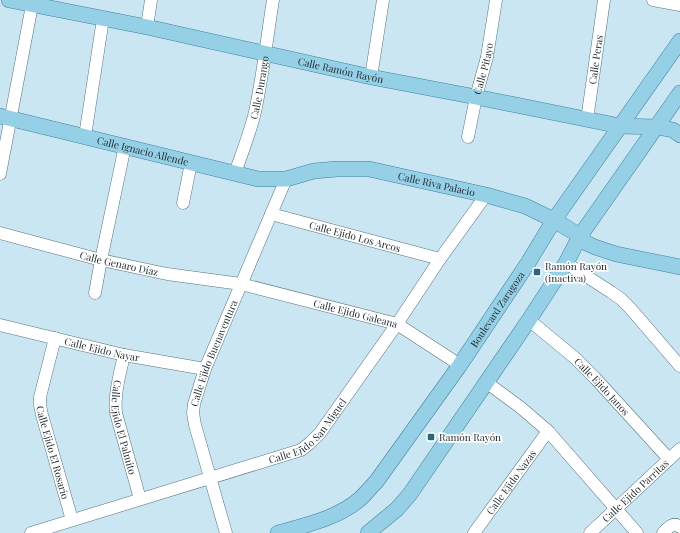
<svg xmlns="http://www.w3.org/2000/svg" width="680" height="533" font-family="'Playfair Display',serif">
<style>
.lines{fill:none;stroke-linecap:round;stroke-linejoin:round}
.minor-casing{stroke:#59727d;stroke-width:13}
.major-casing{stroke:#3e819b;stroke-width:16}
.minor{stroke:#fff;stroke-width:12}
.major{stroke:#96d0e7;stroke-width:15}
.poi-dot{fill:#2a667d;stroke:#fff;stroke-width:1.5}
.labels{text-anchor:middle;dominant-baseline:central;stroke-width:3.5;stroke-linejoin:round;paint-order:stroke}
.street-label{font-size:10px;fill:#1c272b;stroke:#fff}
.poi-label{font-size:10px;fill:#1c272b;stroke:#fff;text-anchor:start}
</style>
<rect width="100%" height="100%" fill="#cbe6f3"/>
<g class="lines">
<defs>
<g id="minor">
<path d="M653 0 680 5"/>
<path d="M147 27 151 0"/>
<path d="M371 77 383 0"/>
<path id="s1" d="M587 120 604 0"/>
<path d="M85 136 103 19"/>
<path id="s2" d="M468 137 476 97 487 57 496 0"/>
<path id="s3" d="M235 173C242 153 250 133 255 112 263 75 267 37 273 0"/>
<path d="M0 174 33 0"/>
<path d="M183 203 191 163"/>
<path id="s4" d="M271 214 440 259"/>
<path id="s5" d="M0 233 101 260 167 274 241 284 397 324 460 365"/>
<path d="M566 263 611 292 621 299 630 308 680 366"/>
<path d="M95 293 101 260 125 146"/>
<path id="s6" d="M529 320 575 358 595 378 669 459"/>
<path id="s7" d="M0 325 124 355 205 369"/>
<path id="s8" d="M55 338 40 397V405L42 415 72 520"/>
<path id="s9" d="M124 355C120 374 114 393 116 413L140 499"/>
<path d="M486 382 520 407 548 431 637 533"/>
<path id="s10" d="M31 533 301 450 310 443 320 433 397 324 440 259 486 195"/>
<path id="s11" d="M226 533 195 425 193 413 194 404 205 369 286 179"/>
<path id="s12" d="M474 533 548 431"/>
<path id="s13" d="M590 533 680 449"/>
<path d="M663 533C668 528 673 521 680 527"/>
</g>
<g id="major">
<path id="s14" d="M9 0 147 27 371 77 476 97 620 126 657 127 673 130 680 135"/>
<path id="s15" d="M0 116 258 179H286L314 171 337 169H369L486 195 525 206 554 220 580 236 586 243 595 247 616 254 680 267"/>
<path id="s16" d="M278 533C306 525 339 518 361 498 366 493 371 487 376 482L460 365 528 263 554 220 680 41"/>
<path d="M368 533 397 509 410 494 529 320 566 263 580 236 680 93"/>
</g>
</defs>
<use href="#minor" class="minor-casing"/>
<use href="#major" class="major-casing"/>
<use href="#minor" class="minor"/>
<use href="#major" class="major"/>
</g>
<g class="poi-dot">
<rect x="533" y="268" width="8" height="8" rx="2"/>
<rect x="427" y="433" width="8" height="8" rx="2"/>
</g>
<g class="labels">
<g class="street-label">
<text stroke="none"><textPath href="#s1" startOffset="61">Calle Peras</textPath></text>
<text stroke="none"><textPath href="#s2" startOffset="70">Calle Pitayo</textPath></text>
<text stroke="none"><textPath href="#s14" startOffset="339">Calle Ramón Rayón</textPath></text>
<text stroke="none"><textPath href="#s3" startOffset="89">Calle Durango</textPath></text>
<text stroke="none"><textPath href="#s15" startOffset="147">Calle Ignacio Allende</textPath></text>
<text stroke="none"><textPath href="#s15" startOffset="447">Calle Riva Palacio</textPath></text>
<text stroke="none"><textPath href="#s4" startOffset="87">Calle Ejido Los Arcos</textPath></text>
<text stroke="none"><textPath href="#s5" startOffset="123">Calle Genaro Díaz</textPath></text>
<text stroke="none"><textPath href="#s16" startOffset="324">Boulevard Zaragoza</textPath></text>
<text stroke="none"><textPath href="#s5" startOffset="365">Calle Ejido Galeana</textPath></text>
<text stroke="none"><textPath href="#s7" startOffset="105">Calle Ejido Nayar</textPath></text>
<text stroke="none"><textPath href="#s11" startOffset="188">Calle Ejido Buenaventura</textPath></text>
<text stroke="none"><textPath href="#s6" startOffset="99">Calle Ejido Janos</textPath></text>
<text stroke="none"><textPath href="#s9" startOffset="74">Calle Ejido El Palmito</textPath></text>
<text stroke="none"><textPath href="#s10" startOffset="299">Calle Ejido San Miguel</textPath></text>
<text stroke="none"><textPath href="#s8" startOffset="118">Calle Ejido El Rosario</textPath></text>
<text stroke="none"><textPath href="#s12" startOffset="63">Calle Ejido Nazas</textPath></text>
<text stroke="none"><textPath href="#s13" startOffset="62">Calle Ejido Parritas</textPath></text>
</g>
<g class="poi-label">
<text x="545" y="266">Ramón Rayón<tspan x="545" dy="12">(inactiva)</tspan></text>
<text x="439" y="437">Ramón Rayón</text>
</g>
</g>
</svg>
